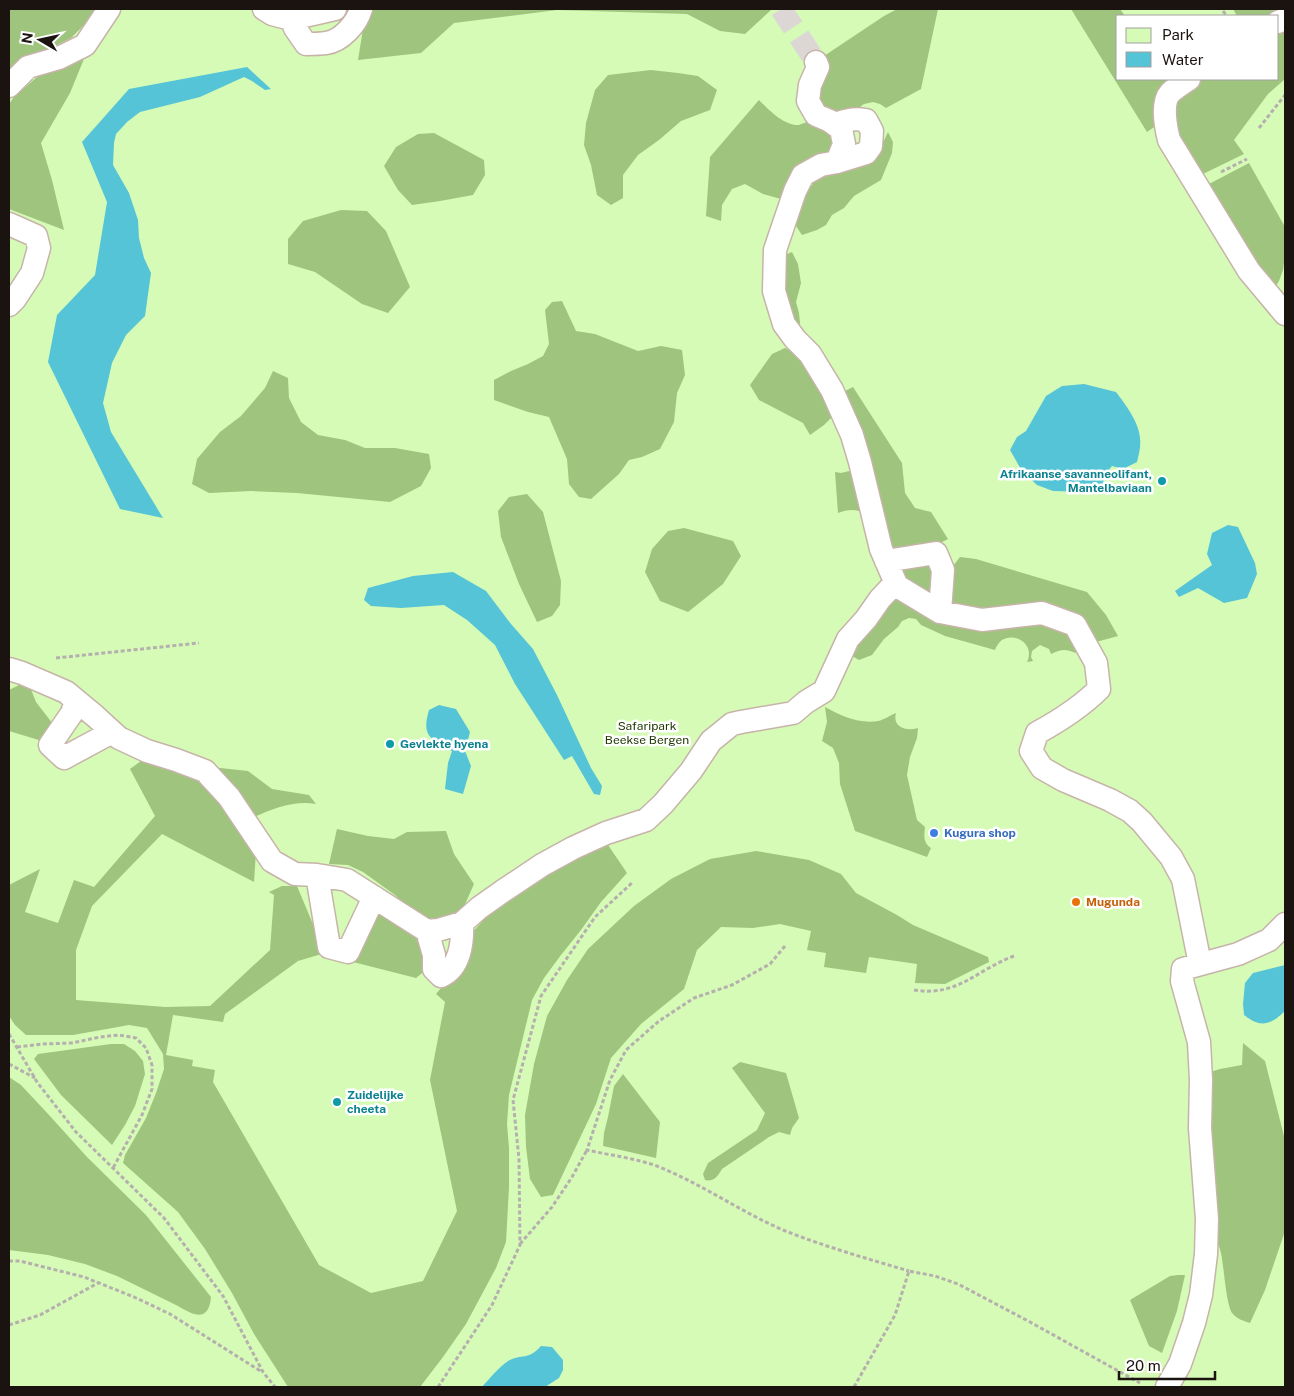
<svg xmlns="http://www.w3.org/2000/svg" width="1294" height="1396" font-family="'Public Sans',sans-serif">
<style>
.green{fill:#d6fbb7;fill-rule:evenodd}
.forest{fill:#9ec47d}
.water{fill:#55c4d6}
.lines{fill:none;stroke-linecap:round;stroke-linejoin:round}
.pedestrian-tunnel{stroke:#dcd7d5;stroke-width:22;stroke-dasharray:22 11;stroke-linecap:butt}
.pedestrian-casing{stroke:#c7b4a9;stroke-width:25}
.path{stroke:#b5b0ad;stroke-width:3;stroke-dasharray:4 2.5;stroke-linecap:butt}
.pedestrian{stroke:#fff;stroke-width:22}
.culture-dot{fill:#0f9aa8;stroke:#fff;stroke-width:2}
.shop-dot{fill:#3f7fe0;stroke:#fff;stroke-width:2}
.food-dot{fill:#e8710a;stroke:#fff;stroke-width:2}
.labels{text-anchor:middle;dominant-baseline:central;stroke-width:5;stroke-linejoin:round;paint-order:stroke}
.culture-label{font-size:12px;font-weight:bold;fill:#0d838f;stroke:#fff;text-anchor:start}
.park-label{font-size:12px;fill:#223905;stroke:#fff}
.shop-label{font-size:12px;font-weight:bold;fill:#366cbe;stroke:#fff;text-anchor:start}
.food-label{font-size:12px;font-weight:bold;fill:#c56008;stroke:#fff;text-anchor:start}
</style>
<rect width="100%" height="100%" fill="#fefaf8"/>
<path class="green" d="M9 9H1285V1387H9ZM1118 16H1278V79H1118Z"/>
<path class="forest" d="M9 9H97L82 27 71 38 45 51 9 75Z
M373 9H770L771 10 745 34 720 31 687 14 557 10 454 23 421 53 358 60 363 29Z
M897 9H938L921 89 886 108 880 104 873 102 864 104 856 110 836 116 815 99 824 56 884 16Z
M1071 9H1120L1125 16H1118V79H1178L1157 125 1147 132Z
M1233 9H1285L1276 16H1237Z
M1285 32V79L1268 94 1234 140 1244 154 1203 174 1175 127V107L1182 93 1200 79H1278V34Z
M86 54 70 93 41 143 52 180 64 230 9 209V104L14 97 44 71Z
M651 70 678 73 698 76 717 90 710 110 681 121 659 140 638 155 623 175V198L611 205 597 195 591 165 584 145 586 123 595 90 608 75Z
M759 100C768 109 784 126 799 125 802 124 806 122 810 121L834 133 838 148 781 199 763 194 745 184 732 189 722 205 721 221 706 216 710 157Z
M888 132 893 142 892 153 881 180 854 196 844 208 832 215 826 225 817 230 802 235 796 226 795 219 804 198 815 180 881 147Z
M434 133 484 160 485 175 473 195 440 201 412 205 398 190 384 166 396 147 418 134Z
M1249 163 1285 227V256L1283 270 1279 281 1273 291 1256 266 1209 184Z
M341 210 367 211 386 231 410 287 388 313 362 304 315 272 288 264V239L303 221Z
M792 252 798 264 801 283 796 302 799 313 800 323 798 332 782 281 784 260 787 254Z
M562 301 576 331 595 334 638 351 661 346 682 350 685 375 677 393 674 422 660 449 642 457 629 460 619 474 591 499 579 497 569 484 567 459 549 417 528 412 494 400V380L511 371 528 364 543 356 549 344 545 310 552 302Z
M785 348 797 354 808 365 833 416 824 425 810 435 803 423 759 400 750 385 772 354Z
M273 371 288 378 289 398 301 422 318 435 345 440 365 448H395L429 454 431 468 421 486 390 502 297 493 251 491 209 493 192 484 197 459 220 432 241 416 265 388Z
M853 387 902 463 905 493 915 508 931 512 948 539 938 544 899 554 889 546 845 391Z
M849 471 858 481 867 514C856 509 849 509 838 513L835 472 841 473Z
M527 494 543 512 561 581 560 605 552 616 537 622 519 584 501 537 498 511 509 497Z
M684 528 733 541 741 556 723 584 688 612 660 601 645 572 652 549 668 531Z
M960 557 976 559 1087 592 1106 615 1118 636 1096 642 1075 619 992 615 944 600 950 570Z
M932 560 937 598 915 589 901 574 902 568Z
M895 598 905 605 953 620H1040L1067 633 1079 648 1076 653C1065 649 1062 649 1051 654L1049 649 1040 645 1032 651 1031 657 1033 661 1027 662C1028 660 1029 657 1029 654 1029 641 1013 633 1002 640 999 642 996 647 995 650L945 636 921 625 916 619 909 618 902 621 898 627 884 639 872 655 859 660 852 656 857 641Z
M21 684 30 687 36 702 56 728 42 741 9 731V690Z
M825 707C841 716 859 724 878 721 884 720 890 715 896 713 892 727 906 732 918 728L917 738 910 757 907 775 917 820 925 827C924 836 923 843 931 848L927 857 855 831 840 784 839 763 833 748 822 741 827 722Z
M145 758 207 780 256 851 254 882 162 834 92 906 76 950V1000L165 1007 210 1006 270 950 274 895 269 892 282 886H297L325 953 298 961 225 1014 223 1022 173 1015 166 1055 193 1060 192 1066 215 1070 213 1082 319 1265 371 1293 423 1281 457 1211 430 1080 445 1002 436 994 442 987 472 933 486 917 529 883 606 842 627 873 601 902 581 930 561 955 544 978 532 1000 509 1095 507 1124 509 1148V1187L506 1242 496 1268 466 1324 443 1357 420 1387H288L254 1334 232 1293 205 1249 178 1212 123 1163 125 1155 146 1118 156 1093 164 1069 163 1054 147 1028 129 1025 73 1035H26L15 1025 9 1016V885L40 869 25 912 58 923 74 880 94 887 155 816 130 769Z
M211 767 248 771 272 789 309 795 316 804C294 800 272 809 252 818Z
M337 829 368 836 394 839 407 832 446 831 454 854 474 884 462 911 453 919 426 922 407 907 395 895 363 872 348 865 329 864Z
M756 851 809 860 841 874 856 893 897 915 913 925 988 957 989 962 945 984 915 983 917 964 869 957 866 973 824 967 826 953 807 950 811 931 780 924 753 928 721 927 697 950 684 989 641 1024 611 1058 596 1104 553 1195 541 1197 530 1179 526 1147 525 1115 534 1064 547 1016 567 980 588 949 634 906 671 879 710 859Z
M381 908 423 939 426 970 416 978 353 962Z
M1243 1043 1265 1061 1285 1140V1231L1265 1290 1250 1323C1244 1321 1237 1319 1233 1314 1226 1307 1224 1266 1221 1253 1219 1245 1215 1236 1212 1228L1210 1072 1220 1069 1242 1065Z
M111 1044H124L135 1051 143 1061 145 1074 135 1106 125 1125 112 1145 61 1095 34 1059 38 1054Z
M740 1062 786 1073 799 1118 792 1128 790 1135 779 1132 769 1137 722 1169C718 1176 714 1182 705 1180L703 1174 708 1163 757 1130 765 1113 732 1068Z
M623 1074 660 1122 656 1158 603 1146 604 1133 608 1117 614 1086Z
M9 1077 21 1085 49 1115 87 1157 146 1215 211 1297C209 1322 194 1316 178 1306L117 1276 85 1264 48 1255 9 1250Z
M1178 1275H1185L1177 1311 1162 1353 1149 1346 1130 1300 1170 1276Z"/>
<path class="water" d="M247 67 271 89 265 90 252 81 244 77 200 97 140 112 127 122 116 134 114 143 113 165 129 193 138 220 139 238 144 258 151 273 145 316 126 335 112 363 103 403 111 432 163 518 120 509 48 362 57 315 95 275 107 202 82 142 129 89Z
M1084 384 1116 392C1125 404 1139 422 1140 438 1141 446 1139 454 1137 462L1123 469 1112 466 1104 476 1103 489 1087 492 1053 491 1037 485 1022 471 1010 450 1017 437 1026 431 1046 396 1062 386Z
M1228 525 1238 527 1255 563 1257 574 1247 598 1224 603 1198 588 1179 597 1175 591 1212 565 1207 554 1212 533Z
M453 572 486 591 511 624 533 649 557 695 591 768 602 786 600 795 594 794 572 756 564 760 515 684 495 645 467 620 444 605 401 608 371 606 364 600 368 588 413 576Z
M439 705 456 709 470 732 465 751 471 766 463 794 445 789 448 763 452 751C431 739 421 737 429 710Z
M1285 965C1285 973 1287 1004 1285 1010 1284 1013 1279 1016 1277 1018 1264 1027 1256 1024 1244 1015L1243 1004 1245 983 1253 973Z
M541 1346 552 1347 563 1360V1370L559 1378 545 1387H482C490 1378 498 1368 508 1361 522 1353 528 1361 541 1346Z"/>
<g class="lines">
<path class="pedestrian-tunnel" d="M781 9 816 62"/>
<defs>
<path id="pedestrian" d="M264 9 272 14 291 19 335 9
M291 19 295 28 306 44C313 44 320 44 326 43 342 41 357 23 361 9
M1278 22 1285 19
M816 62 818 67 810 85 808 101 816 115 830 121 841 129 844 144 837 162 821 165 803 175 795 191 775 250 774 291 784 324 795 339 810 354 832 390 852 435 860 462 881 549 897 586 940 612 982 620 1042 613 1075 625 1096 663 1099 689C1081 707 1059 721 1037 733L1031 751 1042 768 1063 780 1110 800 1130 811 1142 822 1171 857 1183 879 1200 964
M1189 79C1183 83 1175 88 1170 93 1161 103 1166 128 1169 140L1249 271 1285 314
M9 86 28 67 59 58 85 45 109 9
M835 124C846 120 854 118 866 120L872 131 871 146 866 153 837 162
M9 224 36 236 39 248 32 273 15 299 9 305
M886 561 936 553 943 570 940 612
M9 669 22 673 66 692 95 716 119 738 147 751 176 760 205 771 229 797 272 861 295 874 317 875 347 880 427 931 438 930 462 923 479 908 503 891 542 865 573 848 606 833 646 820 663 804 691 771 711 741 732 724 741 722 793 713 806 702 824 691 848 639 866 619 880 599 895 583
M76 701 72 713 50 745 64 758 112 732
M317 875 329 947 348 952 374 897
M427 931 434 955V969L441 976C460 968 463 942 462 923
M1167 1387 1180 1364 1194 1323 1201 1295 1206 1254 1207 1219 1200 1128 1201 1080 1199 1042 1182 981 1183 969 1238 954 1269 940 1285 924"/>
</defs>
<use href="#pedestrian" class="pedestrian-casing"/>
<path class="path" d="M1223 11 1227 16
M1259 128 1285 95
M1221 172 1247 159
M56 658 199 643
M785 946 770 964 732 985 694 998 659 1021 626 1050 610 1080 587 1150C609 1155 633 1158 654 1165 699 1182 739 1211 783 1230 823 1246 868 1259 909 1271
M914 990C958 997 976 970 1014 956
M9 1034 37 1082 76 1132 164 1218 223 1296 263 1372 275 1387
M17 1047 43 1044 72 1043 100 1037 119 1035 136 1038 146 1048 152 1065V1089L142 1115 113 1168
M9 1064 35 1078
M520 1244 552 1207 572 1177 587 1150
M9 1261H20L84 1277 134 1297 170 1314 262 1372
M9 1325 40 1315 98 1283
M438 1387 492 1305 520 1245 519 1159 513 1100 541 996 595 917 633 882
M854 1387 895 1315 909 1271 935 1276 958 1284 1030 1322 1140 1383"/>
<use href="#pedestrian" class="pedestrian"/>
</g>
<g class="culture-dot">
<circle cx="1162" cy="481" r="5"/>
<circle cx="390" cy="744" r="5"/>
<circle cx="337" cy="1102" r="5"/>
</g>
<circle class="shop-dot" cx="934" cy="833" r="5"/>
<circle class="food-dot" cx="1076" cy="902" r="5"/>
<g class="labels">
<g class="culture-label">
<text x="1152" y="474" text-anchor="end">Afrikaanse savanneolifant,<tspan x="1152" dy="14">Mantelbaviaan</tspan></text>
<text x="400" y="744">Gevlekte hyena</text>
<text x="347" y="1095">Zuidelijke<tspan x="347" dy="14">cheeta</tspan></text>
</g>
<g class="park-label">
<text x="647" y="726">Safaripark<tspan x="647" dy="14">Beekse Bergen</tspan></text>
</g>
<g class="shop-label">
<text x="944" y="833">Kugura shop</text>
</g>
<g class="food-label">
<text x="1086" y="902">Mugunda</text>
</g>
</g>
<rect width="1294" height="1396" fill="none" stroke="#1a130f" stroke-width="20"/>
<rect x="1116" y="15" width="162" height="65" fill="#ffffff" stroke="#a3a19f"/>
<rect x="1126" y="28" width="25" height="15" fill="#d6fbb7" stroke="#a3a19f"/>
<text x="1162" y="40" font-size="15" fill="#1a130f">Park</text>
<rect x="1126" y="52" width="25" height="15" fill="#55c4d6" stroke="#a3a19f"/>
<text x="1162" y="65" font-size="15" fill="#1a130f">Water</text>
<g transform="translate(40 40) rotate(279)" stroke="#ffffff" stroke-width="4" paint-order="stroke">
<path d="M0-4L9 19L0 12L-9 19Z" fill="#1a130f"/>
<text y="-8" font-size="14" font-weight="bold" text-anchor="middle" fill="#1a130f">N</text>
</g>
<path d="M1119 1371v8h96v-8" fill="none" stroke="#1a130f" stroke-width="2.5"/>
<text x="1126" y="1371" font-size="15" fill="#1a130f" stroke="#ffffff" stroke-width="4" paint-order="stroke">20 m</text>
</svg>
